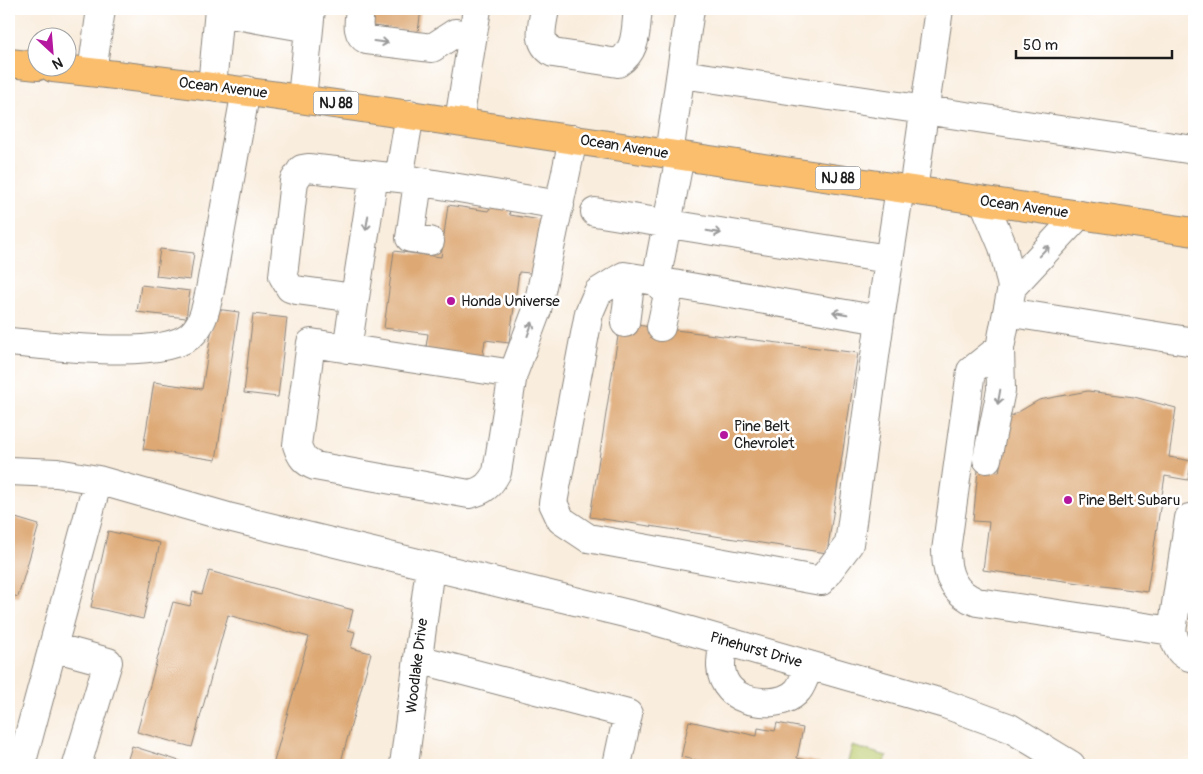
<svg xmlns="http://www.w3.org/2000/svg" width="1203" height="774" font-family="Pangolin,sans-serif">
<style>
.green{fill:#bbca6c;stroke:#6c7344}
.building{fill:#dda873}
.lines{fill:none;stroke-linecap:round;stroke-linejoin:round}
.minor-casing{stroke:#8a847c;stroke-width:30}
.major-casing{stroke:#8a847c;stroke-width:30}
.minor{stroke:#fff;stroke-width:28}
.major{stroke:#fabe6d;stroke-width:28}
.oneway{stroke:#999}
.poi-dot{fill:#b5179e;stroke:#fff;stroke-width:2}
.labels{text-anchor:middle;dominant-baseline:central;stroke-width:5;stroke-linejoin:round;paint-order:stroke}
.shield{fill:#fff;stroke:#606060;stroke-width:1}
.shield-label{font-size:14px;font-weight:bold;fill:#1c1c1c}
.street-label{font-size:15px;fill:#1c1c1c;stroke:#fff}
.poi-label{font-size:15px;fill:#1c1c1c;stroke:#fff;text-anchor:start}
</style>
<rect width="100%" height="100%" fill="#fff"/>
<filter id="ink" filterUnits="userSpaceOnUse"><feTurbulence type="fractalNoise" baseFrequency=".02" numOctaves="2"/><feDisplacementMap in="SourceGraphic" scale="10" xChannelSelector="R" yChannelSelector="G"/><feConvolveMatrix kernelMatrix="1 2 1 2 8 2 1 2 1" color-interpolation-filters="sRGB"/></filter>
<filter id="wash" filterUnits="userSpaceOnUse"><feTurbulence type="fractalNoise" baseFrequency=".0096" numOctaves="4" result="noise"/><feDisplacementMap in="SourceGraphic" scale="20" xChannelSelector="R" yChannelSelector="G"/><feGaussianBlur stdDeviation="1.12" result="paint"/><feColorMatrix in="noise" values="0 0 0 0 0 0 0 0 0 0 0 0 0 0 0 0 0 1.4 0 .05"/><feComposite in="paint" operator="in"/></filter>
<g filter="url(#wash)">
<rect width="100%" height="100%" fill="#f9eddd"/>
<path class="green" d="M852 746 887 756 884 765H847Z"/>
<g id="blocks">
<path class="building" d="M365 9H421L418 32 363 25Z
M448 205 488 211 491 207 509 210 510 215 547 221 540 274 519 272 509 343 485 340 482 361 425 353 428 334 384 328 394 251 441 257Z
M160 249 194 253 190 280 156 276Z
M141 285 190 291 186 318 137 312Z
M215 309 239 312 216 460 143 449 154 382 202 389Z
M253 314 287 318 278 397 244 393Z
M620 323 858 353 827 553 590 517Z
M1088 391 1134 397 1176 408 1169 457 1192 461 1188 480 1165 476 1147 592 983 570 989 522 973 521 978 470 999 472 1008 418 1039 400Z
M9 516 39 525 18 597 9 594Z
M108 531 160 543 143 619 91 607Z
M209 571 353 610 348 630 355 632 351 648 371 653 340 765H273L309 637 228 615 192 747 137 732 173 602 190 606 193 592 202 594Z
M689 721 757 736 758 728 775 731 777 723 803 728 797 758 820 763 819 765H718L681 757Z
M132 746 189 764V765H126Z"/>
</g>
</g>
<g filter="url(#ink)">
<use href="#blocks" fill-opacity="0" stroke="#8a847c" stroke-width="1"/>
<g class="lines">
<defs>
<path id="minor" d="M360 9C359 20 355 34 367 40L432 48 455 33 472 35
M545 9C542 27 536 42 553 53L618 63C638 50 635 30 638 9
M219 12 309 28
M92 72 101 9
M682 74 1194 150
M212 87 219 9
M302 98 311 9
M459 121 477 9
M669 154 690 9
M680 156 656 281 880 320 900 188
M399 178 410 114
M418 182 410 238 430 241
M913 190 939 9
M984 202 1003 247 1012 287 1000 348 971 371 946 551C946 574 953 593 977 602L1172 631 1189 518 1194 519
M595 212 888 259
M1012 287 1079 215
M355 298 296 290 290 288 283 276 294 181 302 169 308 168 399 178 560 205
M1007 312 1194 342
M625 323 631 277
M661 327 668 294 656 281 624 276 598 292 589 313 553 503 561 520 588 538 821 581 849 544 880 320
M9 342C49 345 161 361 191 335 204 323 206 307 210 290L246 90
M347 349 374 175
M513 374 311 343 297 445C301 457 305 462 315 466L469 494C484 491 490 485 497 472L513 374 537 310 573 139
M987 459 1001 390 1000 348
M9 471 57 473 98 480 228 517 645 618 945 704 1010 728 1071 765
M1172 631C1176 645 1178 655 1194 658
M724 641C721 658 717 675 730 689 744 705 784 708 798 690 803 684 806 673 809 665
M53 647 108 662 77 765
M418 659 628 714 617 765
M21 765 98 480
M404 765 430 567"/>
<path id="major" d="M9 63 38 66
M53 68C241 88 428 118 615 146 808 175 1001 204 1194 232"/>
</defs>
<use href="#minor" class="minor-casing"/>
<use href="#major" class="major-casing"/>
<use href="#minor" class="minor"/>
<use href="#major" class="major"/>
</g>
<defs><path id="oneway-shaft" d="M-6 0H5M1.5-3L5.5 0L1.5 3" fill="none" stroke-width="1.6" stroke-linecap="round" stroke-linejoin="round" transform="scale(1.25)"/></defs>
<g class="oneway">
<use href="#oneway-shaft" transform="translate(381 42) rotate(7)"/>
<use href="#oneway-shaft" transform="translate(367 223) rotate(99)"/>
<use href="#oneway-shaft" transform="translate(714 232) rotate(9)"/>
<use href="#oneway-shaft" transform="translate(1044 251) rotate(-46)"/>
<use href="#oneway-shaft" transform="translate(840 313) rotate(-170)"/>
<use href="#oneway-shaft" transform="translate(530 329) rotate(-70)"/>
<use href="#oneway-shaft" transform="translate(999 397) rotate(100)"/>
</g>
</g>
<g class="poi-dot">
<circle cx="451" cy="301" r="5"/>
<circle cx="724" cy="435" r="5"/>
<circle cx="1068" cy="500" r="5"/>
</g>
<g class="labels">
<g class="shield">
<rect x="313.5" y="91.5" width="45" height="23" rx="4"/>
<rect x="815.5" y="166.5" width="45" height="23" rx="4"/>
</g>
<g class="shield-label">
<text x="336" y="103">NJ 88</text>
<text x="838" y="178">NJ 88</text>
</g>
<g class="street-label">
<text transform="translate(223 88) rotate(7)">Ocean Avenue</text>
<text transform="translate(624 147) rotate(9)">Ocean Avenue</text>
<text transform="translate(1024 207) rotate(8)">Ocean Avenue</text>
<text transform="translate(756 650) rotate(16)">Pinehurst Drive</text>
<text transform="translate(417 666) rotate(-83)">Woodlake Drive</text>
</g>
<g class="poi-label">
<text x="461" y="301">Honda Universe</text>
<text x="734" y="426">Pine Belt<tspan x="734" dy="17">Chevrolet</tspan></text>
<text x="1078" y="500">Pine Belt Subaru</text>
</g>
</g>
<rect width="1203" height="774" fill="none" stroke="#fff" stroke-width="30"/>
<g transform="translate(52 52) rotate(154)"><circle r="24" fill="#ffffff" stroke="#a4a4a4"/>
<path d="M0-4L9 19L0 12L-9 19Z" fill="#b5179e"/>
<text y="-8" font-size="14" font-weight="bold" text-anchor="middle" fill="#1c1c1c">N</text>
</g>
<path d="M1016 50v8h156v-8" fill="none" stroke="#1c1c1c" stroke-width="2.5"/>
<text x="1023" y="50" font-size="15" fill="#1c1c1c" stroke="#ffffff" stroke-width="4" paint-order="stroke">50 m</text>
</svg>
